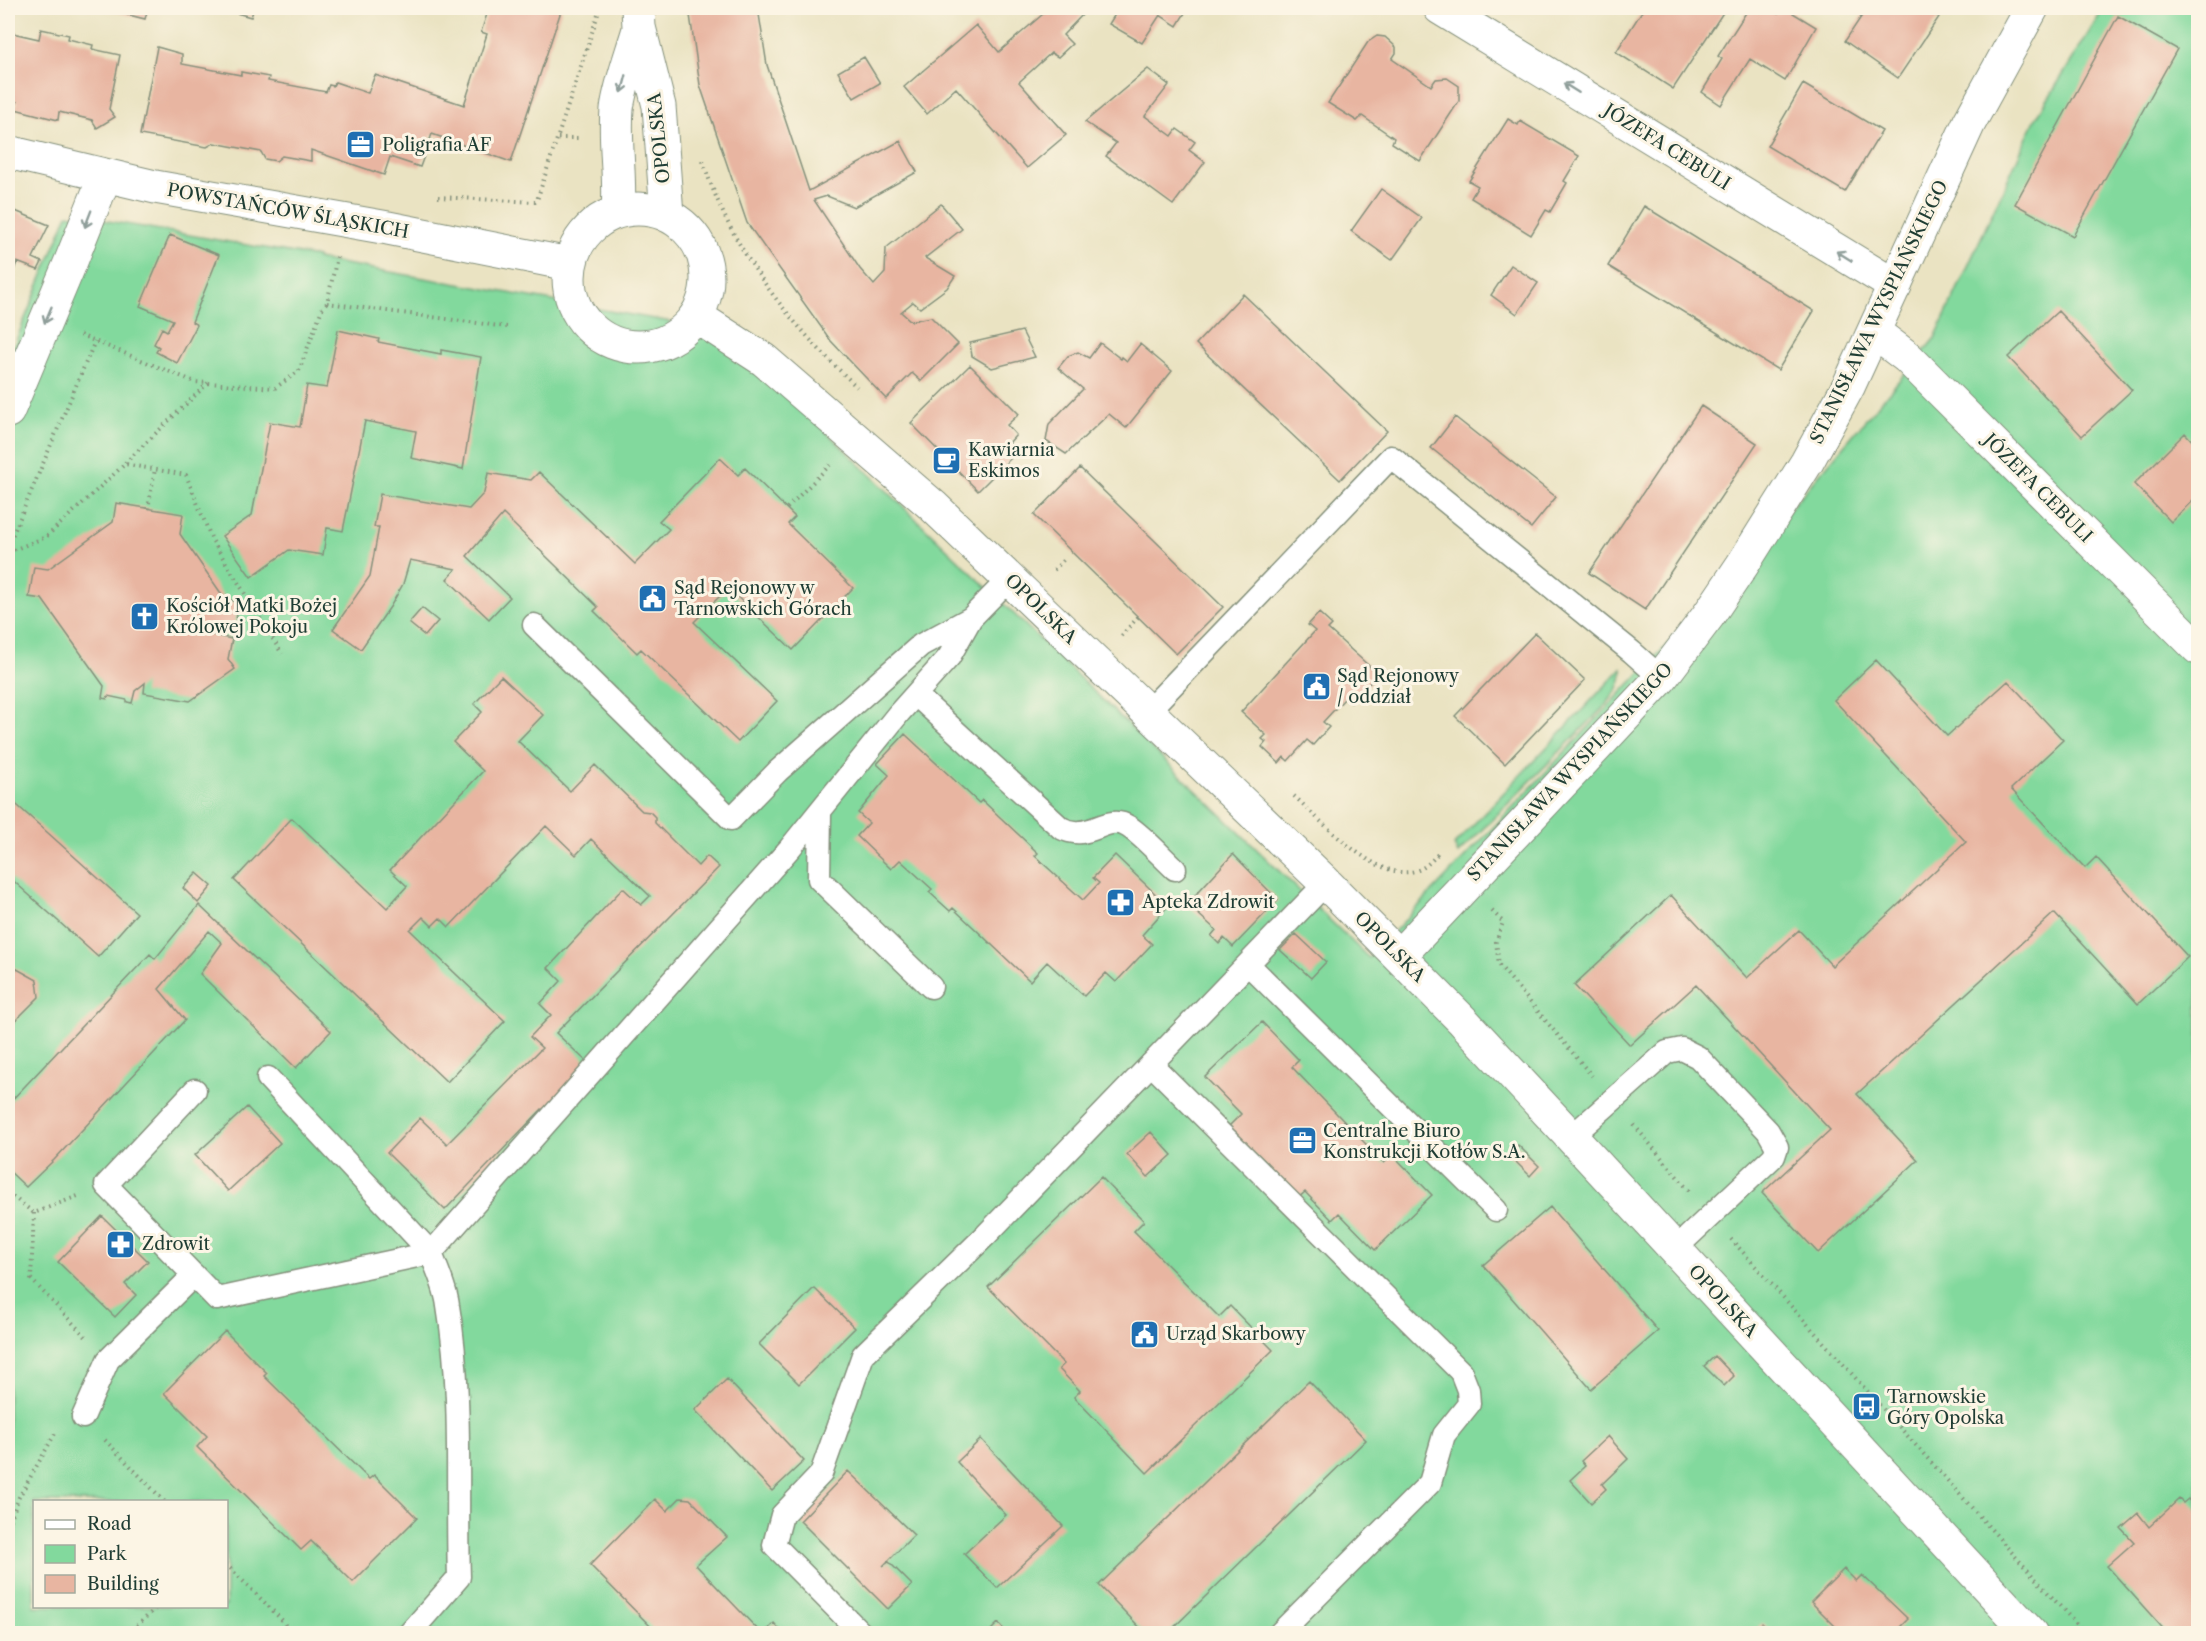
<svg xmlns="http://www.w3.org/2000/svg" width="2206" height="1641" font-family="'Libre Caslon Text',serif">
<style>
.green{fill:#82d99d;stroke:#508b68;stroke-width:1.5;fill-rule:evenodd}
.building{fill:#e8b5a1}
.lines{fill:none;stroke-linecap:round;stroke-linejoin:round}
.lane-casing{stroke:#84907b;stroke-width:25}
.street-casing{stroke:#84907b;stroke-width:35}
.secondary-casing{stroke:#84907b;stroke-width:35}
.path{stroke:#84907b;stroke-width:4;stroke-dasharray:1.5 4.5;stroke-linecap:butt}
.lane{stroke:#fff;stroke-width:22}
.street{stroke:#fff;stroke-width:33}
.secondary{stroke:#fff;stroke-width:33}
.oneway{stroke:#8f9e9a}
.labels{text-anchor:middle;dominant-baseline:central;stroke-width:6;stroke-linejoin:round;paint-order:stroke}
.street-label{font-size:18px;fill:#1f3d34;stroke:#fcf5e5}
.poi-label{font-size:18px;fill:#1f3d34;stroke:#fcf5e5;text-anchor:start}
</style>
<rect width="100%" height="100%" fill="#fcf5e5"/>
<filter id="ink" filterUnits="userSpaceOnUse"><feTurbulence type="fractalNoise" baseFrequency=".0167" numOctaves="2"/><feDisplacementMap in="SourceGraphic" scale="12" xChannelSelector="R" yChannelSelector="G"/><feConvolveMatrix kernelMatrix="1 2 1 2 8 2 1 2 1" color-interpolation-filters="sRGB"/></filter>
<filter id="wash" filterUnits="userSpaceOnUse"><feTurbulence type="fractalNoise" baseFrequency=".008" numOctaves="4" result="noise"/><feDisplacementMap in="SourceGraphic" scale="24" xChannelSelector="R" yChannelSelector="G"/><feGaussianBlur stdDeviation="1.35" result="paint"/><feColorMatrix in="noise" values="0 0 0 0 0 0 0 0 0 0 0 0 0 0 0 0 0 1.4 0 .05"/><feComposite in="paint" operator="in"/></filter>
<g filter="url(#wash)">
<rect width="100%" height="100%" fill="#eae3c2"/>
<path class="green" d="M2104 8H2198V1633L8 1634V360L68 214 317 257V259L722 331 1369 958 1739 569 1935 338 2035 120ZM34 1502H226V1606H34Z
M1622 668C1623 684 1616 692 1606 705L1458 854 1454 845Z"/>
<g id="blocks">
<path class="building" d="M114 8H148L145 19 113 11Z
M230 8H254L251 17 229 11Z
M489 8H562L511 162 432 134 420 167 390 157 384 175 311 150V161L282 156 276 161 265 159 261 152 214 143 207 147 140 135 157 47 182 54V64L241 75V72L269 77 268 81 326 92 329 85 333 86 335 82 368 93 375 75 464 105 487 34 481 32Z
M689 8H758L767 65 809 191 900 141 917 172 854 207 827 196 814 200 860 269 874 285 885 273 886 248 941 204 962 229 925 258 955 276 947 288 920 308 913 302 901 312 911 321 931 317 958 344 921 381 912 373 886 399 831 341 747 223 700 85Z
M1050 8H1079L1084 13 1063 35 1072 44 1058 57 1051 53 1019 82 1066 135 1027 168 956 88 927 114 904 87 976 25 999 52Z
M1119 8H1188L1177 26 1160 15 1142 43 1109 24Z
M1644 8H1726L1673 89 1616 52Z
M1749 8H1768L1778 14 1782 8H1785L1816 27 1785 81 1750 59 1721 105 1702 92 1722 59 1718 56Z
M1867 8H1925L1939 17 1898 78 1845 41Z
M2118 16 2177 49 2073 236 2015 204Z
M41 29 69 35 68 39 93 45 92 49 120 55 109 109 115 117 97 128 92 120 59 112 58 120 15 109 17 102 8 100V32L39 39Z
M1377 36 1385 37 1396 47V53L1392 59 1431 86 1436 79 1447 78 1459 86V101L1420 161 1392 143 1394 138 1362 116 1357 121 1328 103 1368 42Z
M864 57 880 83 854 98 838 72Z
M1148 69 1169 85 1145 116 1172 136 1177 129 1195 142 1189 150 1205 162 1173 205 1106 156 1116 143 1085 122Z
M1803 84 1882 131 1845 192 1767 146Z
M1508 119 1518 125 1520 121 1579 156 1564 181 1567 183 1550 212 1546 210 1531 235 1471 198 1478 186 1469 181Z
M1381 189 1422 218 1392 260 1351 231Z
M1644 206 1814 311 1778 370 1608 266Z
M8 208 49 225 33 258 42 262 38 270 17 262 8 287Z
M170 235 219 255 192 322 197 325 177 363 156 352 159 347 154 344 162 328 167 331 173 320 140 306Z
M1511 265 1538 283 1517 314 1491 295Z
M1243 294 1387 431 1340 480 1196 344Z
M2058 311 2132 390 2082 436 2008 357Z
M338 330 379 339 378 342 441 354V350L481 357 463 469 411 458 416 431 365 421 343 531 327 528 323 555 289 550 251 577 222 536 252 515 270 422 300 427 307 385 327 388Z
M1022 331 1035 357 992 368 972 356 970 343Z
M1100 343 1121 359 1122 357 1127 361 1140 344 1172 371 1126 428 1109 414 1066 454 1046 441 1049 424 1083 389 1058 368 1068 356 1078 352 1089 358Z
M970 365 1019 414 1007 425 1016 435 1009 443 1018 451 978 491 911 423Z
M1701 406 1757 443 1645 610 1589 573Z
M1455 417 1556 497 1531 528 1431 448Z
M2185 433 2198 447V495L2171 522 2134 484Z
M720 458 738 475 745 468 795 517 788 524 853 588 793 650 728 588 694 622 777 701 738 742 641 649 637 653 594 611 598 607 503 514 467 556 510 597 489 619 447 579 456 569 410 560 403 584 390 607 361 649 333 629 370 576 379 527H374L380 494 469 509 484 493 488 473 531 480 539 472 635 564 669 529 659 521Z
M1080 468 1223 607 1176 654 1034 515Z
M116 503 183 514 180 534 225 599 239 602 234 632 221 629 213 635 232 639 228 659 235 669 190 701 144 693 145 683 135 691 132 703 127 702V700L108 696 107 699 102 698 104 686 42 599 29 597 34 567 48 569 113 522Z
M422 608 438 621 425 636 409 623Z
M1319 613 1332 625 1328 629 1378 674 1351 703 1345 698 1323 722 1329 727 1313 745 1307 740 1288 761 1284 757 1279 763 1262 747 1266 742 1262 739 1266 735 1241 712 1315 631 1308 625Z
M1535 633 1585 680 1505 764 1455 716Z
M1876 660 1947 736 2008 681 2063 740 2011 789 2085 868 2096 857 2188 957 2138 1004 2054 913 1857 1094 1918 1160 1818 1253 1762 1193 1830 1130 1696 985 1630 1045 1574 985 1671 895 1747 978 1799 930 1832 966 1966 842 1834 700Z
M501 676 543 715 518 741 570 791 595 765 642 811 650 812 655 817V823L698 866 707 856 719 867 556 1033 587 1062 548 1114 542 1109 445 1210 387 1153 420 1118 447 1144 542 1048 530 1037 551 1015 540 1004 561 981 548 968 623 888 641 905 650 896 591 839 576 855 546 826 449 927 440 918 432 926 423 917 410 930 505 1021 447 1082 234 880 292 818 387 908 407 886 390 870 483 771 453 742 482 712 474 704Z
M905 734 979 803 982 800 1038 853 1035 856 1083 900 1099 883 1093 878 1115 855 1168 906 1142 935 1152 944 1116 982 1106 973 1084 996 1047 962 1030 981 953 908 950 911 929 892 932 889 900 860 891 869 857 836 869 823 858 813 889 775 877 764Z
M8 797 137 913 98 957 8 876Z
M1233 854 1278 900 1233 947 1224 938 1219 944 1211 936 1216 930 1187 904Z
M197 873 212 886 198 903 183 888Z
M199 905 331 1031 296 1068 200 974 222 943 209 931 159 989 185 1020 54 1160 26 1187 8 1170V1104L150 954 155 959Z
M1296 934 1326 962 1311 978 1280 950Z
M8 964 37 980 39 997 8 1028Z
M1262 1022 1299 1060 1292 1067 1384 1163 1393 1155 1432 1195 1375 1250 1339 1213 1332 1220 1305 1192 1297 1199 1227 1128 1241 1114 1205 1077Z
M247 1107 280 1143 228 1191 195 1155Z
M1151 1132 1172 1155 1148 1177 1127 1154Z
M1518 1145 1539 1166 1530 1176 1509 1155Z
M1101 1177 1144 1221 1134 1231 1219 1317 1230 1306 1273 1350 1147 1473 1074 1397 1080 1391 1059 1369 1064 1364 988 1287Z
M1550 1207 1658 1331 1591 1389 1483 1265Z
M102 1216 148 1261 125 1284 136 1295 115 1317 58 1262Z
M814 1288 855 1328 799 1384 759 1344Z
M225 1331 267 1373 264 1376 369 1479 374 1475 417 1518 353 1582 311 1541 301 1550 197 1447 207 1436 164 1393Z
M1715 1356 1734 1376 1724 1386 1704 1366Z
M727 1379 804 1461 772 1491 695 1410Z
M1309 1381 1366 1440 1167 1634H1146L1099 1585Z
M1608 1436 1628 1459 1602 1484 1606 1489 1591 1503 1570 1480 1585 1466 1581 1461Z
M981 1439 1063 1526 997 1588 964 1554 1006 1515 957 1462Z
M848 1471 914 1535 883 1566 889 1562 912 1585 888 1609 800 1521Z
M680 1498 690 1499 727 1537 696 1565 762 1634H658L590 1565 655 1499 667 1511Z
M2179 1499 2183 1503 2188 1499 2198 1510V1634H2168L2107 1566 2134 1542 2121 1528 2138 1513 2149 1527Z
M1844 1569 1856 1581 1862 1575 1908 1619 1893 1634H1843L1811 1602Z
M774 1623 784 1634H763Z
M998 1623 1008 1634H987Z
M1762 1623 1772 1634H1752Z"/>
</g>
</g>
<g filter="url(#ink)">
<use href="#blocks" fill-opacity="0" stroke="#84907b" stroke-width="1.5"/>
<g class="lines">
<defs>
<path id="lane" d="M534 625 731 819 778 771 921 645 971 618 1009 579
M916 695 1061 828C1090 843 1106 812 1129 827 1143 836 1162 857 1175 869
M1147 712 1391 457 1632 652 1661 678
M820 812 819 879 931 987
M1248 964 1496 1210
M1151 1064 1461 1372 1468 1390 1469 1404 1444 1435 1430 1483 1279 1634
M268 1078 431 1253
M195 1090 106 1185 217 1299 431 1253
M1571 1137 1667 1052 1682 1049 1698 1057 1768 1131 1777 1147 1774 1156 1675 1249
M83 1417 108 1360 194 1275
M409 1634 459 1577C456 1487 463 1395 448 1306 446 1288 437 1270 431 1253L790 848 899 713 949 657 971 618
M862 1634 774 1545 782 1515 821 1474 863 1355 986 1235 1326 883"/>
<path id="street" d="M638 8 639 27 659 106 667 215
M1440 8 1895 286
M618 211C621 177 614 143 617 109 620 85 632 53 639 29
M1874 332 1907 357 2198 648
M8 411 71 261 105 176"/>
<path id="secondary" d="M8 152 155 187 388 228 569 264
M569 278a69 69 0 1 1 138 0a69 69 0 1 1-138 0Z
M696 316 764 360 933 506 1326 883 1463 1021 1571 1137 2031 1634
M1399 956 1661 678 1708 616 1743 564 1807 462 1849 385 1969 123 2032 8"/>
</defs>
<use href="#lane" class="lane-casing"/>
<use href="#street" class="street-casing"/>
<use href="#secondary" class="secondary-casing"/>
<path class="path" d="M558 138H578
M703 161C731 251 789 323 857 387
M438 197 535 202 537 200 599 11
M327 303 507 327
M80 335 195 382 275 388 299 371 322 309 327 303 337 257
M125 463 208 383
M787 508 830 465
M148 509 155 469
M8 546 95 341
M8 552 46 537 125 464 186 475 212 540 282 654
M1054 570 1066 557
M1121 636 1138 617
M1294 796C1322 821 1378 885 1418 870 1426 867 1431 861 1437 855L1440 859
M1492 911 1503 922 1496 942 1499 965 1592 1076
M1634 1125 1691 1193
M8 1193 34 1213 78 1196
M34 1213 31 1279 86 1337
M1731 1239 2085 1634
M105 1440 165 1502
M8 1526 19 1497 56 1432
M226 1564 283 1621 290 1634
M128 1634 158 1606"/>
<use href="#lane" class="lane"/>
<use href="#street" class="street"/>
<use href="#secondary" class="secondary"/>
</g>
<defs><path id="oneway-shaft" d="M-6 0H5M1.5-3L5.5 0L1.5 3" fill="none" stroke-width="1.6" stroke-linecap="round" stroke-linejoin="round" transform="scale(1.5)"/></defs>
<g class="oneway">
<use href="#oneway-shaft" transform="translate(624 84) rotate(105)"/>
<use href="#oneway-shaft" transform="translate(1571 88) rotate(-148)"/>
<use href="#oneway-shaft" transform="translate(88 219) rotate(111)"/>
<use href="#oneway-shaft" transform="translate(1844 256) rotate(-148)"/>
<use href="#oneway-shaft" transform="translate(48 315) rotate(113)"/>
</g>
</g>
<defs>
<symbol id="office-square" viewBox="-11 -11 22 22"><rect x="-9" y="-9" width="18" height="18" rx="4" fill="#1f6fb2" stroke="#fcf5e5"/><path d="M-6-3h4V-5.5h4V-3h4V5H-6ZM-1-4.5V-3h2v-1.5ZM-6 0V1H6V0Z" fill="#fff"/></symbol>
<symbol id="cafe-square" viewBox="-11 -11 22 22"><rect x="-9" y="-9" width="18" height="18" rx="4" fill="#1f6fb2" stroke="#fcf5e5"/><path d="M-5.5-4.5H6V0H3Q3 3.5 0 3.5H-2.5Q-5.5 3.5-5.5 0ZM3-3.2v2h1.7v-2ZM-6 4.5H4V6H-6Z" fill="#fff"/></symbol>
<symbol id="civic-square" viewBox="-11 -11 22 22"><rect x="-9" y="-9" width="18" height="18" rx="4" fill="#1f6fb2" stroke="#fcf5e5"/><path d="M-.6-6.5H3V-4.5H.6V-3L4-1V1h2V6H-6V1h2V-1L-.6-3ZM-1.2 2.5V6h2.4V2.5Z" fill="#fff"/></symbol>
<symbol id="church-square" viewBox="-11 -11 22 22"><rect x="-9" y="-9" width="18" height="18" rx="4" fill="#1f6fb2" stroke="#fcf5e5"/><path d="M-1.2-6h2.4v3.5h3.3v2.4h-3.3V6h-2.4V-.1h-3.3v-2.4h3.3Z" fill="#fff"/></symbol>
<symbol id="pharmacy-square" viewBox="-11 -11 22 22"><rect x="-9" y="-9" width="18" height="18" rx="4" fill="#1f6fb2" stroke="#fcf5e5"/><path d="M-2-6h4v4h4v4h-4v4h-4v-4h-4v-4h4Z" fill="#fff"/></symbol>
<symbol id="bus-square" viewBox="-11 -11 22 22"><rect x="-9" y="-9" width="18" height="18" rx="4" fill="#1f6fb2" stroke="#fcf5e5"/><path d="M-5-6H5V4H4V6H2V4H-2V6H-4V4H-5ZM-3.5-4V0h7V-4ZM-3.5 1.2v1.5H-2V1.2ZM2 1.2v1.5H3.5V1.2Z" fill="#fff"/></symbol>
</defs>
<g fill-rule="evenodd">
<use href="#office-square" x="344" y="128" width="33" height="33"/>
<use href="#cafe-square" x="930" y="444" width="33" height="33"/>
<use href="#civic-square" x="636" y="582" width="33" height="33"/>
<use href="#church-square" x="128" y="600" width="33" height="33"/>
<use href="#civic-square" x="1300" y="670" width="33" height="33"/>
<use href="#pharmacy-square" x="1104" y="886" width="33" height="33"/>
<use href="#office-square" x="1286" y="1124" width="33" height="33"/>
<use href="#pharmacy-square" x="104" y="1228" width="33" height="33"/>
<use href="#civic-square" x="1128" y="1318" width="33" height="33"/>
<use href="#bus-square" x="1850" y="1390" width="33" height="33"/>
</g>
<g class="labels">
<g class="street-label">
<text transform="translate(659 138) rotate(-96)">OPOLSKA</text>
<text transform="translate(1667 147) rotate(32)">JÓZEFA CEBULI</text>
<text transform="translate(288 211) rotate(10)">POWSTAŃCÓW ŚLĄSKICH</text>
<text transform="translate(1879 312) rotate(-64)">STANISŁAWA WYSPIAŃSKIEGO</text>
<text transform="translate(2038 488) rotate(45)">JÓZEFA CEBULI</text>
<text transform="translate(1041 609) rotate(44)">OPOLSKA</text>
<text transform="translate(1570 772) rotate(-47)">STANISŁAWA WYSPIAŃSKIEGO</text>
<text transform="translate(1390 947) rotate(45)">OPOLSKA</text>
<text transform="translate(1723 1301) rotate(47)">OPOLSKA</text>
</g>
<g class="poi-label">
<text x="382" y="145">Poligrafia AF</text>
<text x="968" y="450">Kawiarnia<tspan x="968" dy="21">Eskimos</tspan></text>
<text x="674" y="588">Sąd Rejonowy w<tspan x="674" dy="21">Tarnowskich Górach</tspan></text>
<text x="166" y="606">Kościół Matki Bożej<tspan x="166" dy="21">Królowej Pokoju</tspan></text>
<text x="1337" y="676">Sąd Rejonowy<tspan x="1337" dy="21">/ oddział</tspan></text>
<text x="1142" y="902">Apteka Zdrowit</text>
<text x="1323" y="1131">Centralne Biuro<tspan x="1323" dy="21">Konstrukcji Kotłów S.A.</tspan></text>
<text x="142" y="1244">Zdrowit</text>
<text x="1166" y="1334">Urząd Skarbowy</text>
<text x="1887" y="1397">Tarnowskie<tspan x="1887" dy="21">Góry Opolska</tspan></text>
</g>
</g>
<rect width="2206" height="1641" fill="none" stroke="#fcf5e5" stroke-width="30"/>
<rect x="33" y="1500" width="195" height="108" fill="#fcf5e5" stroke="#a4ab9e" stroke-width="1.5"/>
<rect x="45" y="1520" width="30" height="9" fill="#ffffff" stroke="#a4ab9e" stroke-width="1.5"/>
<text x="87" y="1530" font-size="18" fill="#1f3d34">Road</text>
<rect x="45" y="1545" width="30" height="18" fill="#82d99d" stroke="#a4ab9e" stroke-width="1.5"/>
<text x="87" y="1560" font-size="18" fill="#1f3d34">Park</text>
<rect x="45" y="1575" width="30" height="18" fill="#e8b5a1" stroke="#a4ab9e" stroke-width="1.5"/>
<text x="87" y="1590" font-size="18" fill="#1f3d34">Building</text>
</svg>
